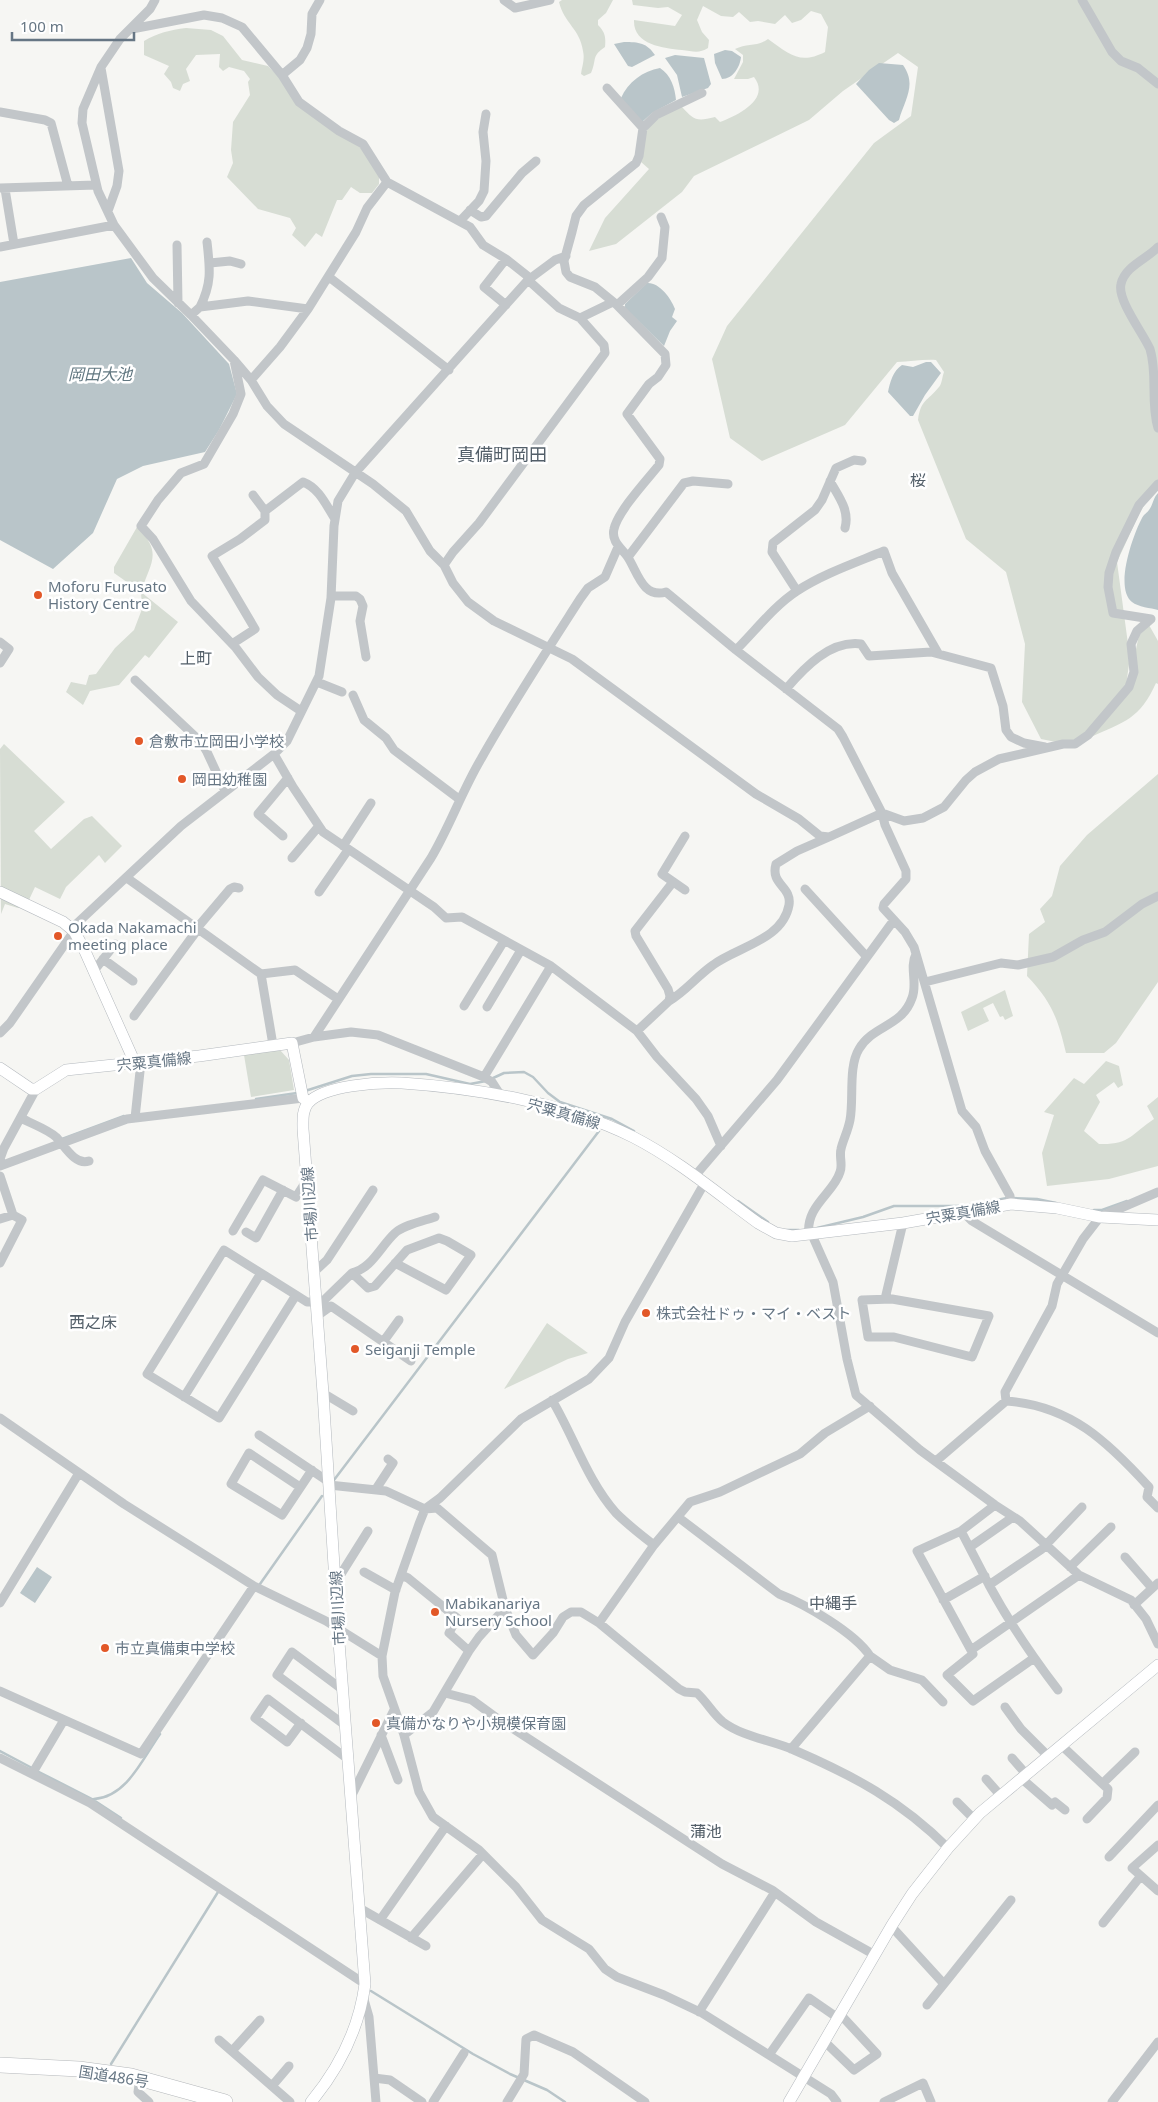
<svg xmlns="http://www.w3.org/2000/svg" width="1158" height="2102" font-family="'Noto Sans','Noto Sans JP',sans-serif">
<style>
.green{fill:#d7ddd4}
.water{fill:#b9c5c9}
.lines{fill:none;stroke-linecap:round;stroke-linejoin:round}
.stream{stroke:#b9c5c9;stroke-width:2.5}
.secondary-casing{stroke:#b4b9be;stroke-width:12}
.highway-casing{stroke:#b5b8bb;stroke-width:16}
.street{stroke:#c2c6c9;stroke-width:9}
.secondary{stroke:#fff;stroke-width:11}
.highway{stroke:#fff;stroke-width:15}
.poi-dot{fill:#e25828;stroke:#fff;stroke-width:2}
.labels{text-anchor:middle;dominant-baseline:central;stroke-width:5;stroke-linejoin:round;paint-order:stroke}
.poi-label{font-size:15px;fill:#667684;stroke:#fff;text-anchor:start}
.street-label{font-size:15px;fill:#667684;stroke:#fff}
.water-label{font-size:16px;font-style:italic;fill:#617780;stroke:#fff}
.neighbourhood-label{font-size:16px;fill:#535f69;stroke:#fff}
.quarter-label{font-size:18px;fill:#535f69;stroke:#fff}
</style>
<rect width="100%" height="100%" fill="#f6f6f3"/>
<path class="green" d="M562 0H613L606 13 598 20V25C605 32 606 37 605 47 591 56 597 60 591 73L584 76 581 74C582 66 585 60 583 51 580 29 564 23 559 2Z
M632 0H1158V483L1139 514 1117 562 1128 644 1129 664 1126 686 1087 733 1074 740 1056 742 1041 739 1022 702 1025 644 1006 572 966 539 918 420C921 399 927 402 939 387 942 384 942 377 944 372L936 360C923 359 910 362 897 362L845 425 762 461 730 438 712 359 727 326 874 143 911 116 918 67 898 53 843 91 809 120 694 176 682 192 616 244 589 251 605 218 649 169 641 162C645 125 647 121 681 106 694 120 696 122 715 117L720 122C738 115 771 99 754 77L748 79H734L743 62V55L735 49C747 43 757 47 768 39 789 54 800 65 825 52L828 27 821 14 811 11 801 20 792 23 785 15 775 24 758 21 750 22 739 12 733 17 721 16 703 6 697 20 702 32 709 40 708 48C699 54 692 51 682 50 663 48 633 45 634 20L675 26 682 15 668 7 658 8 633 5Z
M186 28 211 30 223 36 242 60 268 66 279 77 296 104 361 146 379 174V184L372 193H360L351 187 342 200H337L322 237 316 233 305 247 292 235 296 228 290 218 258 209 227 177 233 163 231 150 233 122 250 95 248 82 250 79 244 71 229 67 223 71 219 67 220 54 196 55 186 69 190 81 183 84 180 91 173 88 171 82 164 74 169 66 144 55V41C157 33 170 30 186 28Z
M137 527C163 553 151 561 141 592L178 622 149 658 145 655 119 685 90 691 83 705 66 692 71 682 86 685 89 675 96 674 115 648 134 630 142 609 141 592 114 573V567Z
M1149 625 1158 641V684L1156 683C1140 719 1124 722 1091 737L1132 689 1136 649 1139 635Z
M4 744 65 802 34 831 51 849 84 819 92 816 122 846 105 863 99 855 66 887 60 899 35 887 28 902 18 908 5 904 1 914 0 749Z
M1158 774V982L1116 1043 1104 1053H1066C1058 1019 1052 1002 1027 976L1029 934 1045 922 1040 909 1052 896 1060 866 1087 835Z
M1005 990 1013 1016 1005 1020 1003 1016 1000 1017 993 1003 983 1008 989 1021 968 1031 961 1012Z
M280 1050 289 1060 294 1090 251 1097 244 1055Z
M1106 1061 1119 1066 1123 1085 1118 1088 1114 1082 1096 1095 1100 1102 1084 1131 1099 1144C1130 1145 1131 1134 1154 1119L1147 1106 1158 1097V1166L1109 1179 1047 1186 1042 1153 1054 1115 1044 1112 1074 1078 1084 1084Z
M547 1323 588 1353 568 1359 504 1389Z"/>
<path class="water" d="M624 42C639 42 647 43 655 55L632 67 628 66 614 44Z
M725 50 732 51 741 57C740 67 733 79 722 79L715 63 714 54Z
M675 55 704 58 711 84 708 88 682 97 677 75 665 58Z
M879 63 903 65C917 85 905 99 899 120L894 123 889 120 856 84 869 70Z
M660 68C671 75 675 88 676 100L652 113 642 122 621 98C628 82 643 71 660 68Z
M131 258 147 283 182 313 229 364 237 394 219 430 205 452 143 466 117 479 93 533 53 569 0 540V282Z
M647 283C659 282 671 298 675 309L672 317 677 321 670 331 664 346 625 308V304Z
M926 362H931L941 373 925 395 913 416H910L888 392C890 382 893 371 902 365L913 367Z
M1158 493V610C1151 608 1138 607 1132 602 1114 588 1133 535 1142 518 1144 514 1147 513 1149 510 1153 505 1153 498 1158 493Z
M37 1567 52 1577 35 1603 20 1593Z"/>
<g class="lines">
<path class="stream" d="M491 1079 504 1073 524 1072 533 1077 548 1093 560 1102 612 1119 634 1131
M305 1091 352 1076 371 1074H426L470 1084 486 1081
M256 1099 297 1093
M62 1139 124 1116
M1012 1198 1037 1199 1056 1203
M738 1201 768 1222
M1094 1210H1102L1127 1201
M817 1228 863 1217 894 1206H964L1007 1198
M787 1230H799
M334 1480 599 1131
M260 1584 322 1496
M0 1751 32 1768
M37 1771 92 1799 121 1818
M94 1799C127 1797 143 1758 160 1734
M371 1991 473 2054 510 2074 547 2090 565 2102
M111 2064 218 1892"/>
<defs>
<path id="secondary" d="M0 892 63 922 74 931 84 949 135 1063
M0 1068 31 1089H36L66 1070 199 1056 292 1043 303 1098 309 1102
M311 2102C340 2067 359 2029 365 1984L338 1629 323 1393 303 1129C303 1120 302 1111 308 1103 324 1085 379 1082 402 1083 477 1088 565 1103 633 1137 678 1160 718 1194 758 1223L776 1233 792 1236 903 1223 1011 1204 1057 1208 1100 1217 1158 1220
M789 2102 892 1925 912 1894 948 1848 980 1813 1158 1665"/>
<path id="highway" d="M0 2065 79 2069 131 2076 225 2102"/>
</defs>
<use href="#secondary" class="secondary-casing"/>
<use href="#highway" class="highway-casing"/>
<path class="street" d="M155 0 150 9 120 39 101 67 83 109 82 123 98 191 114 225 153 278 191 315 234 360 251 380 267 406 284 424 373 484 406 511 430 551 444 565 453 583 468 602 494 621 572 659 756 794 799 819 820 836 829 837 882 813 904 821 923 818 944 807 966 780 975 772 999 759 1063 744H1075L1088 735 1129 687 1134 672 1131 644 1137 631 1151 619
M504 0 515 8 550 0
M1082 0 1112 52 1121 61 1138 68 1158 84
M132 29 204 15 222 18 242 27 282 75 299 102 339 131 363 144 387 182 470 227 483 245 506 259 530 278
M101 68 119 171 117 186 108 211
M282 75 300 60 307 48 311 34 312 14 320 0
M607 88 643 128 639 156 636 163 584 205 576 216 572 232 564 261 566 272 570 277 595 287 617 305 665 354 666 365 658 377 649 384 627 414 660 459 659 465C647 480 618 511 614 529 611 541 621 548 627 556 637 570 642 599 666 592L736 650 838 729 843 737 882 813 885 825 906 871V879L884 904 883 908 905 932 914 947 962 1111 976 1127 985 1151 1010 1196 1011 1204
M0 112 45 120 51 123 68 186
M643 128 656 115 702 93
M0 188 96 185
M5 189 14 244
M470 210 481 217 486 216 522 173 536 161
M460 221 479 201 484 191 486 161 483 132 486 114
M177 245 178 303
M0 247 114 225
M1158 247C1147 259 1125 266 1121 284 1117 300 1143 333 1150 349 1158 375 1150 402 1158 428
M210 263 230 261 241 264
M329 277 449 370
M528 280 559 308 580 318 613 302
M506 305 484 287 506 259
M617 305 648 277 662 258 665 227 661 217
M200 307C212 283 210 269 207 242
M191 315 200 307 248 301 308 309 356 232 367 208 387 182
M234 360 241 394 233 414 204 464 181 473 158 500 141 526 153 539 191 601 236 648 258 677 277 695 301 711
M251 380 280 347 308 309
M830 481C838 496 850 510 845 528
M253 495 265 511
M628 557 684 483 693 481 728 484
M444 565 453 552 479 523 605 353 604 345 580 318
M797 591 772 552 773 543 815 510 822 500 836 468 854 460 862 461
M331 596H356L360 599 363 606 360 621 366 657
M1151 619 1113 613 1108 587 1109 573 1116 552 1139 505 1158 484
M0 642 9 649 0 663
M234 646 235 642 255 629 212 556 240 539 265 520V511L303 482C319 488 326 505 335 519
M736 650C756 630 774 606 797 591 823 574 855 563 884 551L892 573 938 653
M135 680 201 742 207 752 225 791
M317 682 342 692
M786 689C804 668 830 640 861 644L869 656 931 652 991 668 1003 706 1006 730 1011 737 1024 743 1045 747
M353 695 364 720 386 738 394 750 459 799
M274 754 293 787 323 832 434 907 446 918 462 917 551 966 637 1031 657 1057 696 1099 708 1116 721 1146
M283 836 258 814 288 778
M685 836 662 874 685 890
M343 846 371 803
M292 858 319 826
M127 878 261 974 273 1045
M805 889 867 957
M319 892 348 850
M72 928 181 826 274 754 287 741 319 676 331 598 334 526 338 501 355 473 528 280 555 260 566 256
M197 928 230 889 234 887 239 888
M103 959 133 981
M93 972 115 944
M261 974 295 970 338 999
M925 982 1001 963 1018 965 1053 957 1083 940 1105 932 1142 904 1158 896
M669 1001C685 992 697 976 713 965 737 947 783 940 789 905 792 886 770 885 776 864L797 851 829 837
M464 1006 504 941
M487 1007 521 950
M134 1016 198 929
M637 1031 669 1001 670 996 668 989 636 936 635 931 673 882
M0 1033 10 1023 74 931
M314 1037 431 858C450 826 462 791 481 759 512 704 546 652 580 599L588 588 605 577 618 547
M292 1043 314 1037 351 1032 378 1035 484 1077 492 1082 501 1096
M484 1077 551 966
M21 1118C32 1124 47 1129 56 1137 64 1145 75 1166 89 1161
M135 1118 141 1062
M0 1159 4 1148 36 1089
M0 1166 127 1119 303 1098
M0 1176 13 1215 22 1220 0 1263
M694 1177 777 1080 894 920
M704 1184 625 1322 609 1358 589 1379 521 1419 440 1498 425 1509 419 1524 395 1592 382 1656 383 1676 404 1735 419 1792 433 1817 479 1850 516 1887 542 1920 589 1949 605 1969 617 1977 664 1995 702 2013 831 2094 837 2102
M963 1212 972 1221 1158 1333
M0 1219 13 1215
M233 1231 263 1180 296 1197 307 1180
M246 1232 256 1238 283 1190
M809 1235C805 1206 834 1193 840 1172 843 1165 839 1157 841 1149 843 1140 848 1131 850 1120 854 1100 848 1067 859 1049 873 1025 902 1027 912 998 918 983 909 968 916 954
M812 1235 833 1282 847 1359 856 1395 920 1450 995 1505 1020 1521 1079 1575 1131 1600 1146 1619 1158 1644
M224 1250 296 1295 219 1418 147 1374Z
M314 1272 327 1260 373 1190
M352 1273C372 1268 380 1247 395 1233 404 1225 423 1221 435 1217
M296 1295 307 1302H316
M885 1299 903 1223
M892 1299 989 1316 972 1357 894 1337H868L862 1300Z
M316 1308 352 1273 368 1288 375 1286 407 1250 439 1238 447 1241 471 1255 446 1290 395 1263
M317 1316 331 1306 411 1361
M383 1342 399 1320
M323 1393 353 1411
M184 1397 261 1273
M552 1400C574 1437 587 1480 616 1513 628 1525 641 1535 654 1545
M1006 1401 1005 1392 1052 1306 1057 1284 1083 1239 1100 1217 1158 1192
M0 1418 124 1504 254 1586 326 1621 382 1656
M259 1435 329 1482
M936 1461 1006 1401C1070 1405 1108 1442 1149 1487L1147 1497 1158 1508
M329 1485 386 1491 425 1509 437 1508 492 1555 505 1608 516 1635 533 1655 553 1633 563 1617 571 1612H581L599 1623 679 1689 685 1692 697 1693C707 1702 713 1714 723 1722 743 1737 771 1740 794 1750 854 1776 901 1801 948 1848
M300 1487 249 1453 231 1484 282 1515 312 1470
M376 1489 393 1463 388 1459
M678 1517 779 1594C805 1604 855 1633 870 1656L791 1749
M961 1531 917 1551 971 1650 1079 1575
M970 1547 1013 1517
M1125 1557 1152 1588
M1070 1567 1111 1527
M364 1572 396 1590
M401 1575 408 1578 457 1618 449 1633 469 1651 479 1637 505 1608
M336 1582 368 1531
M989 1585 961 1531 995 1505
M943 1600 985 1576
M0 1603 79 1473
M1134 1605 1158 1583
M599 1623 654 1545 690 1502 720 1492 800 1454 825 1433 870 1406
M971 1650 973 1654 947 1675 973 1701 1034 1658
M870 1656 890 1670 922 1680 943 1702
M343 1690 292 1652 277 1675 346 1726
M1058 1690C1032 1656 1009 1622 989 1585L1042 1549 1082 1507
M0 1691 141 1754 254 1586
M445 1693 472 1700 498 1719 722 1864 772 1890 816 1922 875 1955
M1005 1707 1021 1729 1048 1756
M301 1723 287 1742 255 1718 268 1699 349 1760
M381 1735 398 1780
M404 1735 433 1712 469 1651
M1061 1745 1108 1789 1107 1798 1087 1819
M0 1758 90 1803 365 1984
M1012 1758 1026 1774
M32 1774 64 1720
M1021 1778 1052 1805 1055 1802 1065 1810
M986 1779 1001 1796
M1103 1783 1135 1752
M352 1795 394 1710
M957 1802 974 1819
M1158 1845 1132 1868 1158 1891
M1109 1857 1158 1805
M361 1909 426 1946
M380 1920 446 1826
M1103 1923 1140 1877
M891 1926 944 1984 927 2005
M411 1938 483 1854
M944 1984 1011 1900
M363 1996 369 2017 376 2102
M699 2012 775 1892
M219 2040 290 2102
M824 2041 854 2070 877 2054 840 2014
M232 2051 260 2020
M769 2055 809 1998 838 2018
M140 2078 138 2092 149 2102
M374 2078 390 2080 422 2102
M272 2086 289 2066
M433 2102 464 2053
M507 2102 524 2074 526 2039 534 2035 573 2052 645 2102
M884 2102 923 2083 931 2102
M1112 2102 1158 2042"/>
<use href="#secondary" class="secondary"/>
<use href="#highway" class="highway"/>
</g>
<g class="poi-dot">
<circle cx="38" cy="595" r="5"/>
<circle cx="139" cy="741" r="5"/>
<circle cx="182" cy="779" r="5"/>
<circle cx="58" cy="936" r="5"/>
<circle cx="646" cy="1313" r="5"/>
<circle cx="355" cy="1349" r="5"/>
<circle cx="435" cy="1612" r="5"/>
<circle cx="105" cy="1648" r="5"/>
<circle cx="376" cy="1723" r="5"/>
</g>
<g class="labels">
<g class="poi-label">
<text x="48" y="586">Moforu Furusato<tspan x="48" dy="17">History Centre</tspan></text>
<text x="149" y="741">倉敷市立岡田小学校</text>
<text x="192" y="779">岡田幼稚園</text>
<text x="68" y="927">Okada Nakamachi<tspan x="68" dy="17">meeting place</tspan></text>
<text x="656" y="1313">株式会社ドゥ・マイ・ベスト</text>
<text x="365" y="1349">Seiganji Temple</text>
<text x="445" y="1603">Mabikanariya<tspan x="445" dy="17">Nursery School</tspan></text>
<text x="115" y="1648">市立真備東中学校</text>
<text x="386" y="1723">真備かなりや小規模保育園</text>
</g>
<g class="street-label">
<text transform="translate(154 1061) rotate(-6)">宍粟真備線</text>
<text transform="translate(564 1113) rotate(16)">宍粟真備線</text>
<text transform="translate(309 1204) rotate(-94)">市場川辺線</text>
<text transform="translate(963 1212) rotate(-10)">宍粟真備線</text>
<text transform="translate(337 1608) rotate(-93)">市場川辺線</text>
<text transform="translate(114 2076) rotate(9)">国道486号</text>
</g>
<g class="water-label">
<text x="100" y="374">岡田大池</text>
</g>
<g class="neighbourhood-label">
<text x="918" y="480">桜</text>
<text x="196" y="658">上町</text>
<text x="93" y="1322">西之床</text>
<text x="833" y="1603">中縄手</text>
<text x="706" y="1831">蒲池</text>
</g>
<g class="quarter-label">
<text x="502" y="454">真備町岡田</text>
</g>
</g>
<path d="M12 32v8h122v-8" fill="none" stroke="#667684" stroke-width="2.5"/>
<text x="20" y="32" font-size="15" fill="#667684" stroke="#ffffff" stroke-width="4" paint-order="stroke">100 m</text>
</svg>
